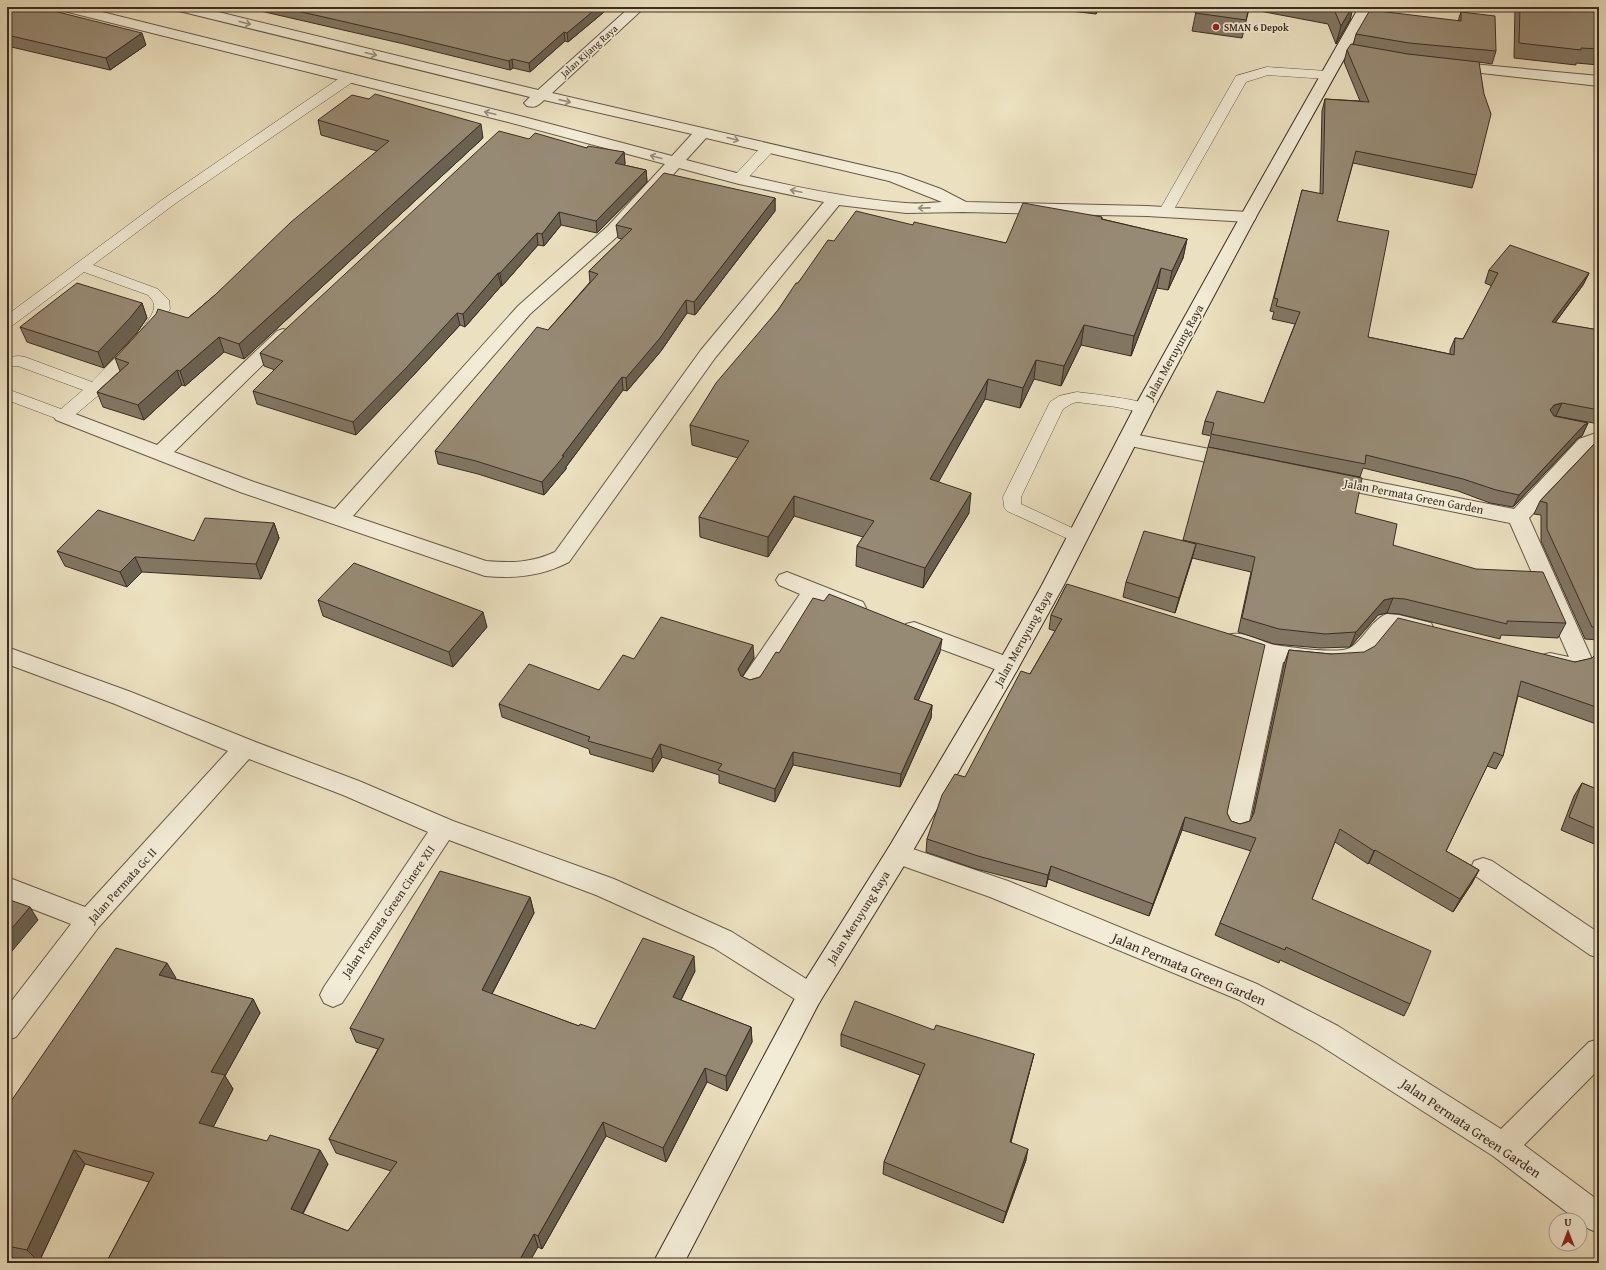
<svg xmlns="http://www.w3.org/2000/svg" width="1606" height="1270" font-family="'Gentium Book Plus',serif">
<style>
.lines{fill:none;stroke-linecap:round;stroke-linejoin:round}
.lane-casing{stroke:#675a49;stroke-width:1}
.street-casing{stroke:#675a49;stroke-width:2}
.secondary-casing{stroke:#3b2d22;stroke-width:2}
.lane{fill:#f2ebd5;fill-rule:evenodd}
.street{fill:#f2ebd5;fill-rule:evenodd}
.secondary{fill:#f2ebd5;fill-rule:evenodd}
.wall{fill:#827764;stroke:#3b2d22}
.shaded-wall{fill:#6a6151;stroke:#3b2d22}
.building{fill:#978a74;stroke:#3b2d22}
.oneway{stroke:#968c7c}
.poi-dot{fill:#8f2418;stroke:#f2ebd5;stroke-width:1.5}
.labels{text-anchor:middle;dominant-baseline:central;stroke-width:3.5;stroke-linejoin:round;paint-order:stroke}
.far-poi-label{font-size:10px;font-weight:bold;fill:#3b2d22;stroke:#f2ebd5;text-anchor:start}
.far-street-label{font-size:10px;fill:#3b2d22;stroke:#f2ebd5}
.street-label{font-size:12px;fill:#3b2d22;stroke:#f2ebd5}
.near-street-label{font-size:14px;fill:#3b2d22;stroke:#f2ebd5}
</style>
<rect width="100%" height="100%" fill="#ebe0bf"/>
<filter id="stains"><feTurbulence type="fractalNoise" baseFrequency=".005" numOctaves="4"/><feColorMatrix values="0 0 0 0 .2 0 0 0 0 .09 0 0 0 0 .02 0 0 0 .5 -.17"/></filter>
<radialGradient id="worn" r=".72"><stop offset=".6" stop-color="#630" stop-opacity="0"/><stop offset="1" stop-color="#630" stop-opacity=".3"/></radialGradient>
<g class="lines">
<defs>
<path id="lane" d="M1267 67 1327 71 1332 72 1334 75 1332 78 1327 79 1268 75 1246 82 1173 211 1171 214 1166 215 1161 214 1159 211 1236 76Z
M349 74 354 75 356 78 354 81 176 203 93 265 158 289 169 300 170 309 160 328 101 393 69 420 63 421 7 400V389L61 409 83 390 18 366 7 367V357L19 356 25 357 92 382C105 368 152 324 154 308 155 302 151 299 148 295L84 272 13 325 7 327V315L166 197 344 75Z
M768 144 773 145 775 148 773 151 744 182 739 183 734 182 732 179 734 176 763 145Z
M1077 392C1102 395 1126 398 1150 404L1152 408 1150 412 1144 413 1116 407 1077 402 1071 404 1063 409 1021 497V504L1083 533 1086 537 1083 541 1077 543 1007 511 1004 507 1003 497 1050 402 1059 396Z"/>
<path id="street" d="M58 7H82L520 116 672 156 692 134 544 100C538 106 535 108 527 106L524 103 530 97 175 10 173 7H198L538 90 630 7H645L552 93 900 174 941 189 966 202 1147 206 1248 212 1254 213 1256 217 1254 221 1248 222 1147 216 963 212 906 213 839 205 715 358 569 562C542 576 515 579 485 576L240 492 56 420 53 416 56 412 63 410 70 412 157 445 277 331 283 329 289 331 292 335 289 339 174 452 254 482 335 509 518 306 608 226 665 164 508 122 60 10ZM706 138 889 181 942 202C930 203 917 204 905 203 831 197 758 179 686 160ZM679 168 739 184 824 202 701 350 555 552C532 563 511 563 486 561L353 516 530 314 620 234Z
M1451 62 1599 76V86L1446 69 1444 66 1446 63Z
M1599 432V446L1593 449 1529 518 1591 657 1584 670 1568 674 1542 667 1539 661 1542 655 1550 653 1569 657 1510 523 1331 487 1324 485 1321 480 1324 475 1331 473 1514 509 1579 439Z
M1128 433 1235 454 1242 456 1245 461 1242 466 1235 468 1121 444 1118 439 1121 434Z
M787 572 863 602 866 608 863 614 855 616 817 601 759 689 751 692 743 689 740 683 743 677 800 594 779 585 776 580 779 575Z
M1387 614 1399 615 1431 623 1434 629 1431 635 1423 637 1392 630C1386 638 1373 656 1366 661 1350 672 1302 664 1283 662L1248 826 1245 833 1236 836 1227 833 1224 826 1262 658 1228 647 1225 641 1228 635C1244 630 1260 642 1275 645 1297 648 1321 652 1343 650 1361 648 1369 620 1387 614Z
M914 622 1016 660 1019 666 1016 672 1008 674 906 636 903 630 906 624Z
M7 647 131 692 253 741 359 781 453 821 614 879 732 932 819 987 823 995 819 1003 810 1007 801 1003 714 948 596 895 449 840 342 1003 333 1007 324 1003 320 995 324 987 428 832 343 795 249 759 98 928 16 1037 7 1040V1007L71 924 7 899V877L85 907 228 751 115 704 7 664Z
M898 844 1008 881 1257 984 1338 1026 1501 1129 1589 1042 1599 1039V1069L1524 1145 1599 1201V1233L1589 1229 1580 1223V1220H1577L1493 1156 1318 1044 1239 1000 990 897 889 861 886 854 889 847Z
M1483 858 1492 861 1599 933V958L1590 955 1474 875 1471 868 1474 861Z"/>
<path id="secondary" d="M1359 7H1373L1256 217 1154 408 1064 585 1016 672 907 861 819 1003 684 1263H653L801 987 889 847 1000 660 1042 585 1134 408 1240 217Z"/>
</defs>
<use href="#lane" class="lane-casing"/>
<use href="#street" class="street-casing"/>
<use href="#secondary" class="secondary-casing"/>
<use href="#lane" class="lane"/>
<use href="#street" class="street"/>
<use href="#secondary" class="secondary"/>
</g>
<path class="wall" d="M7 7 146 45 110 70 7 46Z
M243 7H610L568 42 565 41 530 72 513 68 510 70 404 44Z
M1053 7H1099L1096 14 1053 9Z
M1197 7H1353L1350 20 1336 44 1328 24 1249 9 1242 38 1192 31Z
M1515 7H1599V65L1576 63V65L1514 58Z
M1461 12 1496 51 1492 64 1479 62 1476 175 1472 188 1353 163 1337 221 1368 337 1450 354V350L1455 338 1463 339 1492 286 1485 283 1489 270 1589 273 1583 285 1555 323 1599 330V424L1555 416 1588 423 1582 436 1578 438 1513 507 1490 503 1458 491 1363 468 1360 477 1208 447 1211 436 1202 434 1205 421 1264 403 1295 324 1272 319 1274 312 1270 311 1302 190 1320 194 1322 111 1325 99 1360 101 1344 62 1347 50 1353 45 1356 34 1458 21Z
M318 120 483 138 244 359 224 352 185 386 182 385 144 420 103 407 97 392 120 371 115 358 188 318 215 295 377 151 321 135Z
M529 139 587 148 624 152 625 164 624 165 646 170 647 182 597 233 561 225 544 246 538 245 502 286H501L465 327 460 325 409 380 356 435 257 404 253 391 275 370 264 366 260 353Z
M775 198V211L695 315 687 313 661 351 627 391 623 390 566 467V469L544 495 478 474 438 464 435 451 548 330 590 282 589 271 622 239 618 238 616 225Z
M1102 217V219L1187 239 1183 258 1168 290 1157 288 1131 356 1081 345 1061 386 1034 379 1020 408 985 399 938 482 969 513 923 588 856 566 857 546 863 537 794 516 768 557 700 537 699 517 738 458 692 445 690 425 778 310 798 283 834 241 913 225 1006 243Z
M142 303 147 318 136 334 104 368 27 342 20 327Z
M1599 439V640L1585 639 1541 541V515L1534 514 1540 501Z
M1355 513 1393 545 1566 623 1558 638 1501 635 1500 639 1399 614 1387 613 1378 615 1350 647 1320 648 1274 644 1238 632 1251 572 1192 558 1175 613 1123 597 1126 582 1183 540Z
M274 523 279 538 261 579 142 572 127 587 65 566 57 551 194 541Z
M1067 584 1227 813 1231 821 1240 824 1250 821 1251 820 1284 664 1289 650 1331 654 1575 662 1599 657V725L1518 696 1503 756 1496 769 1487 766 1446 851 1479 870 1472 883 1453 912 1369 863 1368 864 1335 842 1312 899 1410 1004 1404 1016 1280 960 1279 963 1215 935 1220 923 1251 851 1182 830 1149 916 1048 879 1046 887 976 869 926 852 927 839 1030 674 1055 631 1049 629 1051 615Z
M318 600 487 627 453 667 323 616Z
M940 652 918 701 932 705 931 718 900 787 793 765 775 802 719 783V775L662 757 653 772 590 754 589 749 502 717 499 704 599 690 634 659 754 658 742 677 750 680 760 677 779 653Z
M1582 783 1599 790V846L1561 830 1574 796Z
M530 897 534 913 492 994 579 1026 595 1029 695 971 681 1000 751 1027 752 1042 727 1091 707 1082 666 1162 606 1136 542 1249 538 1247 106 1263 149 1182 85 1164 39 1262 7 1257V1107L176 978 175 979 253 999 260 1013 225 1076 233 1089 213 1127 328 1164 303 1214 348 1231 391 1171 336 1153 329 1139 378 1049 356 1042 350 1028Z
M934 1030 1034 1054 1011 1142 1026 1160 1003 1223 883 1174 884 1162 920 1075 841 1046V1034Z"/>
<path class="shaded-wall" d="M598 7H610L568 42 567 33Z
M1097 7H1099L1096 14Z
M1352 7H1353L1350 20 1336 44 1341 26Z
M564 32 565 41 530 72 529 63Z
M142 33 146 45 110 70 106 58Z
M512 59 513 68 510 70 509 61Z
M481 124 483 138 244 359 239 344Z
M624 152 625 164 617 175 615 163Z
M646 170 647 182 597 233 596 221Z
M775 198V211L695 315 694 302Z
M559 212 561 225 544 246 542 234Z
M537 233 538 245 502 286 500 273Z
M1187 239 1183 258 1168 290 1172 271Z
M1161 268 1157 288 1131 356 1134 336Z
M498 273 501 286 465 327 463 314Z
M1589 273 1583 285 1546 335 1552 322Z
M686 300 687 313 661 351 627 391 626 378Z
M142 303 147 318 136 334 104 368 98 352Z
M457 313 460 325 409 380 356 435 353 422Z
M1084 325 1081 345 1061 386 1064 366Z
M219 337 224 352 185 386 180 371Z
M1036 360 1034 379 1020 408 1023 388Z
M177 370 182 385 144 420 138 405Z
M622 377 623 390 566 467V469L544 495 542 482Z
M988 379 985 399 929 499 930 479Z
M1562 403 1556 416 1548 418 1550 410 1554 405Z
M1588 423 1582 436 1578 438 1513 507 1519 495 1584 425Z
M971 493 969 513 923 588 925 568Z
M794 496V516L768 557V537Z
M274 523 279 538 261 579 256 564Z
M1196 544 1192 559 1175 613 1179 598Z
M135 557 142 572 127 587 120 572Z
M1393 598 1387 613 1378 615 1350 647 1356 632 1384 600Z
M483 612 487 627 453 667 449 652Z
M942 639 940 652 913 712 914 699Z
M753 645 754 658 739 682 738 669Z
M932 705 931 718 900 787 901 774Z
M660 744 662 757 653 772 652 759Z
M793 752V765L775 802V789Z
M1185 817 1182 830 1149 916 1153 904Z
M1375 850 1369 863 1368 864 1374 851Z
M1051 866 1048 879 1046 887 1048 875Z
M1479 870 1472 883 1453 912 1460 899Z
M530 897 534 913 486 1005 482 990Z
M30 907 38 920 7 957V934Z
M694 956 695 971 675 1012 673 997Z
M167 963 176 978 168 990 159 975Z
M253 999 260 1013 225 1076 233 1089 208 1137 199 1123 211 1072Z
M751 1027 752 1042 727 1091 726 1076Z
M1034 1054 1031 1066 1008 1153 1010 1142Z
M705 1068 707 1082 666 1162 663 1148Z
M603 1122 606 1136 542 1249 538 1236Z
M1028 1149 1026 1160 1003 1223 1006 1212Z
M74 1150 85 1164 39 1262 27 1250Z
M320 1150 328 1164 298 1222 291 1209Z
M534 1234 538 1247 529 1263H518Z"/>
<path class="building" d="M7 7H38L142 33 106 58 7 35Z
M280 7H598L567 33 564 32 529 63 512 59 509 61 402 35Z
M1197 7H1249L1246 20 1195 13Z
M1333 7H1352L1341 26Z
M1520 7H1599V49L1581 48V50L1519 43Z
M1370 10 1461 21V12L1495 16 1496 51 1409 43 1356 34Z
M1351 44 1408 54 1479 62 1484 94 1491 114 1476 175 1356 151 1337 221 1389 231 1368 337 1454 355 1455 338 1463 339 1498 273 1489 270 1510 245 1589 273 1552 322 1599 330V410L1562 403 1554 405 1550 410 1554 416 1588 423 1584 425 1519 495 1496 490 1463 479 1366 455 1365 464 1211 434 1214 423 1205 421 1217 391 1264 403 1300 312 1276 306 1278 299 1274 298 1302 190 1323 194 1325 99 1369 102 1347 50Z
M375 94 481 124 239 344 219 337 180 371 177 370 138 405 97 392 129 363 115 358 156 314 158 309 188 318 215 295 291 222 389 141 318 120 352 95 369 99Z
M499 131 529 139 535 133 587 148 588 146 624 152 615 163 646 170 596 221 559 212 542 234 537 233 500 273H498L463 314 457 313 406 368 353 422 253 391 283 361 260 353Z
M664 173 775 198 694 302 686 300 660 338 626 378 622 377 562 456H564L542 482 476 461 435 451 537 327 548 330 598 274 589 271 632 229 616 225Z
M1023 203 1102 217 1101 219 1187 239 1172 271 1161 268 1134 336 1084 325 1064 366 1036 360 1023 388 988 379 930 479 971 493 925 568 857 546 874 521 794 496 768 537 699 517 749 441 690 425 716 383 778 310 796 283H798L828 240 834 241 856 211 913 225 914 222 1006 243Z
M77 283 142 303 130 318 98 352 20 327Z
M1599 439V627H1592L1547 529V503L1540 501Z
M1208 447 1362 478 1355 513 1397 524 1393 545 1476 569 1543 572 1566 623 1507 621V624L1405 599 1393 598 1384 600 1356 632 1325 634 1279 629 1242 618 1255 557 1183 540Z
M98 510 194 541 205 518 274 523 256 564 135 557 120 572 57 551Z
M1144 531 1196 544 1179 598 1126 582Z
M354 563 483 612 449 652 318 600Z
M1067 584 1265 645 1227 813 1231 821 1240 824 1250 821 1254 813 1289 650 1331 654 1364 652 1375 646 1398 618 1575 662 1592 658 1594 656 1599 657V708L1521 681 1503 756 1494 752 1446 851 1479 870 1460 899 1375 850 1374 851 1340 829 1312 899 1431 951 1410 1004 1286 947 1285 950 1220 923 1256 838 1185 817 1153 904 1051 866 1048 875 978 856 927 839 942 795 955 774 965 777 1021 671 1030 674 1062 619 1051 615Z
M829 594 942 639 914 699 932 705 901 774 793 752 775 789 718 770 722 764 660 744 652 759 588 741 590 737 499 704 529 664 599 690 623 655 634 659 661 617 753 645 738 669 741 676 750 680 760 677 776 652 779 653 813 598 824 601Z
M1582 783 1599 790V830L1569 817Z
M440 871 530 897 482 990 579 1026 580 1024 595 1029 643 938 694 956 673 997 751 1027 726 1076 705 1068 663 1148 603 1122 538 1236 534 1234 518 1263H106L154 1173 74 1150 27 1250 7 1246V1107L116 948 167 963 159 975 253 999 211 1072 225 1075 199 1123 267 1141 270 1135 320 1150 291 1209 348 1231 397 1162 329 1139 384 1039 350 1028Z
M7 899 30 907 7 934Z
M855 1001 934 1030 936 1025 1034 1054 1010 1142 1028 1149 1006 1212 884 1162 925 1064 841 1034Z
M736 1259 744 1263H734Z"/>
<defs><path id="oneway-shaft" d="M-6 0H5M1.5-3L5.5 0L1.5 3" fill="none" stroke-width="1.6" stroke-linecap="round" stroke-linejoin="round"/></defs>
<g class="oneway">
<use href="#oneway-shaft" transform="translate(245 23) rotate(14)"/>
<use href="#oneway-shaft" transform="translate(371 54) rotate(14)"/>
<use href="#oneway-shaft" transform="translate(565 101) rotate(13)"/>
<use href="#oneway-shaft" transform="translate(490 113) rotate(-166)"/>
<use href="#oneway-shaft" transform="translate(733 139) rotate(15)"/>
<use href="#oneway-shaft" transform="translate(656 157) rotate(-165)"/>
<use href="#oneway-shaft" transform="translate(796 191) rotate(-168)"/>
<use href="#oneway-shaft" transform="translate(924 208) rotate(179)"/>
</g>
<circle class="poi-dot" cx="1216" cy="27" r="4"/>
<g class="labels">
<g class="far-poi-label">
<text x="1224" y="27">SMAN 6 Depok</text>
</g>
<g class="far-street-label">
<text transform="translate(589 51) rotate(-42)">Jalan Kijang Raya</text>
</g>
<g class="street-label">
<text transform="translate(1174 352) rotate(-61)">Jalan Meruyung Raya</text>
<text transform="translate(1414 496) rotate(11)">Jalan Permata Green Garden</text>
<text transform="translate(1023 638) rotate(-61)">Jalan Meruyung Raya</text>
<text transform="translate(122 885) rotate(-48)">Jalan Permata Gc II</text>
<text transform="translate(388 911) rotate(-56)">Jalan Permata Green Cinere XII</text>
<text transform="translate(858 917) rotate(-58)">Jalan Meruyung Raya</text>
</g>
<g class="near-street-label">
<text transform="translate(1189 969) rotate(23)">Jalan Permata Green Garden</text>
<text transform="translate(1471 1128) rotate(34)">Jalan Permata Green Garden</text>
</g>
</g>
<rect width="1606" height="1270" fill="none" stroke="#ebe0bf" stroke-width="24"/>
<rect x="8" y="8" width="1590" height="1254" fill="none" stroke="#3b2d22" stroke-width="2"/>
<rect x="12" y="12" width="1582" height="1246" fill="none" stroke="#3b2d22"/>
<g transform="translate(1568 1232)"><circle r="19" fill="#f2ebd5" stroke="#a99f8d"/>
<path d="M0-3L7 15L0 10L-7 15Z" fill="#8f2418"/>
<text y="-6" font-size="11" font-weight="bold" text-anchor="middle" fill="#3b2d22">U</text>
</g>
<rect width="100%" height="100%" filter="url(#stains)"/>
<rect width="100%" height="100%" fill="url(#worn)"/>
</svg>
